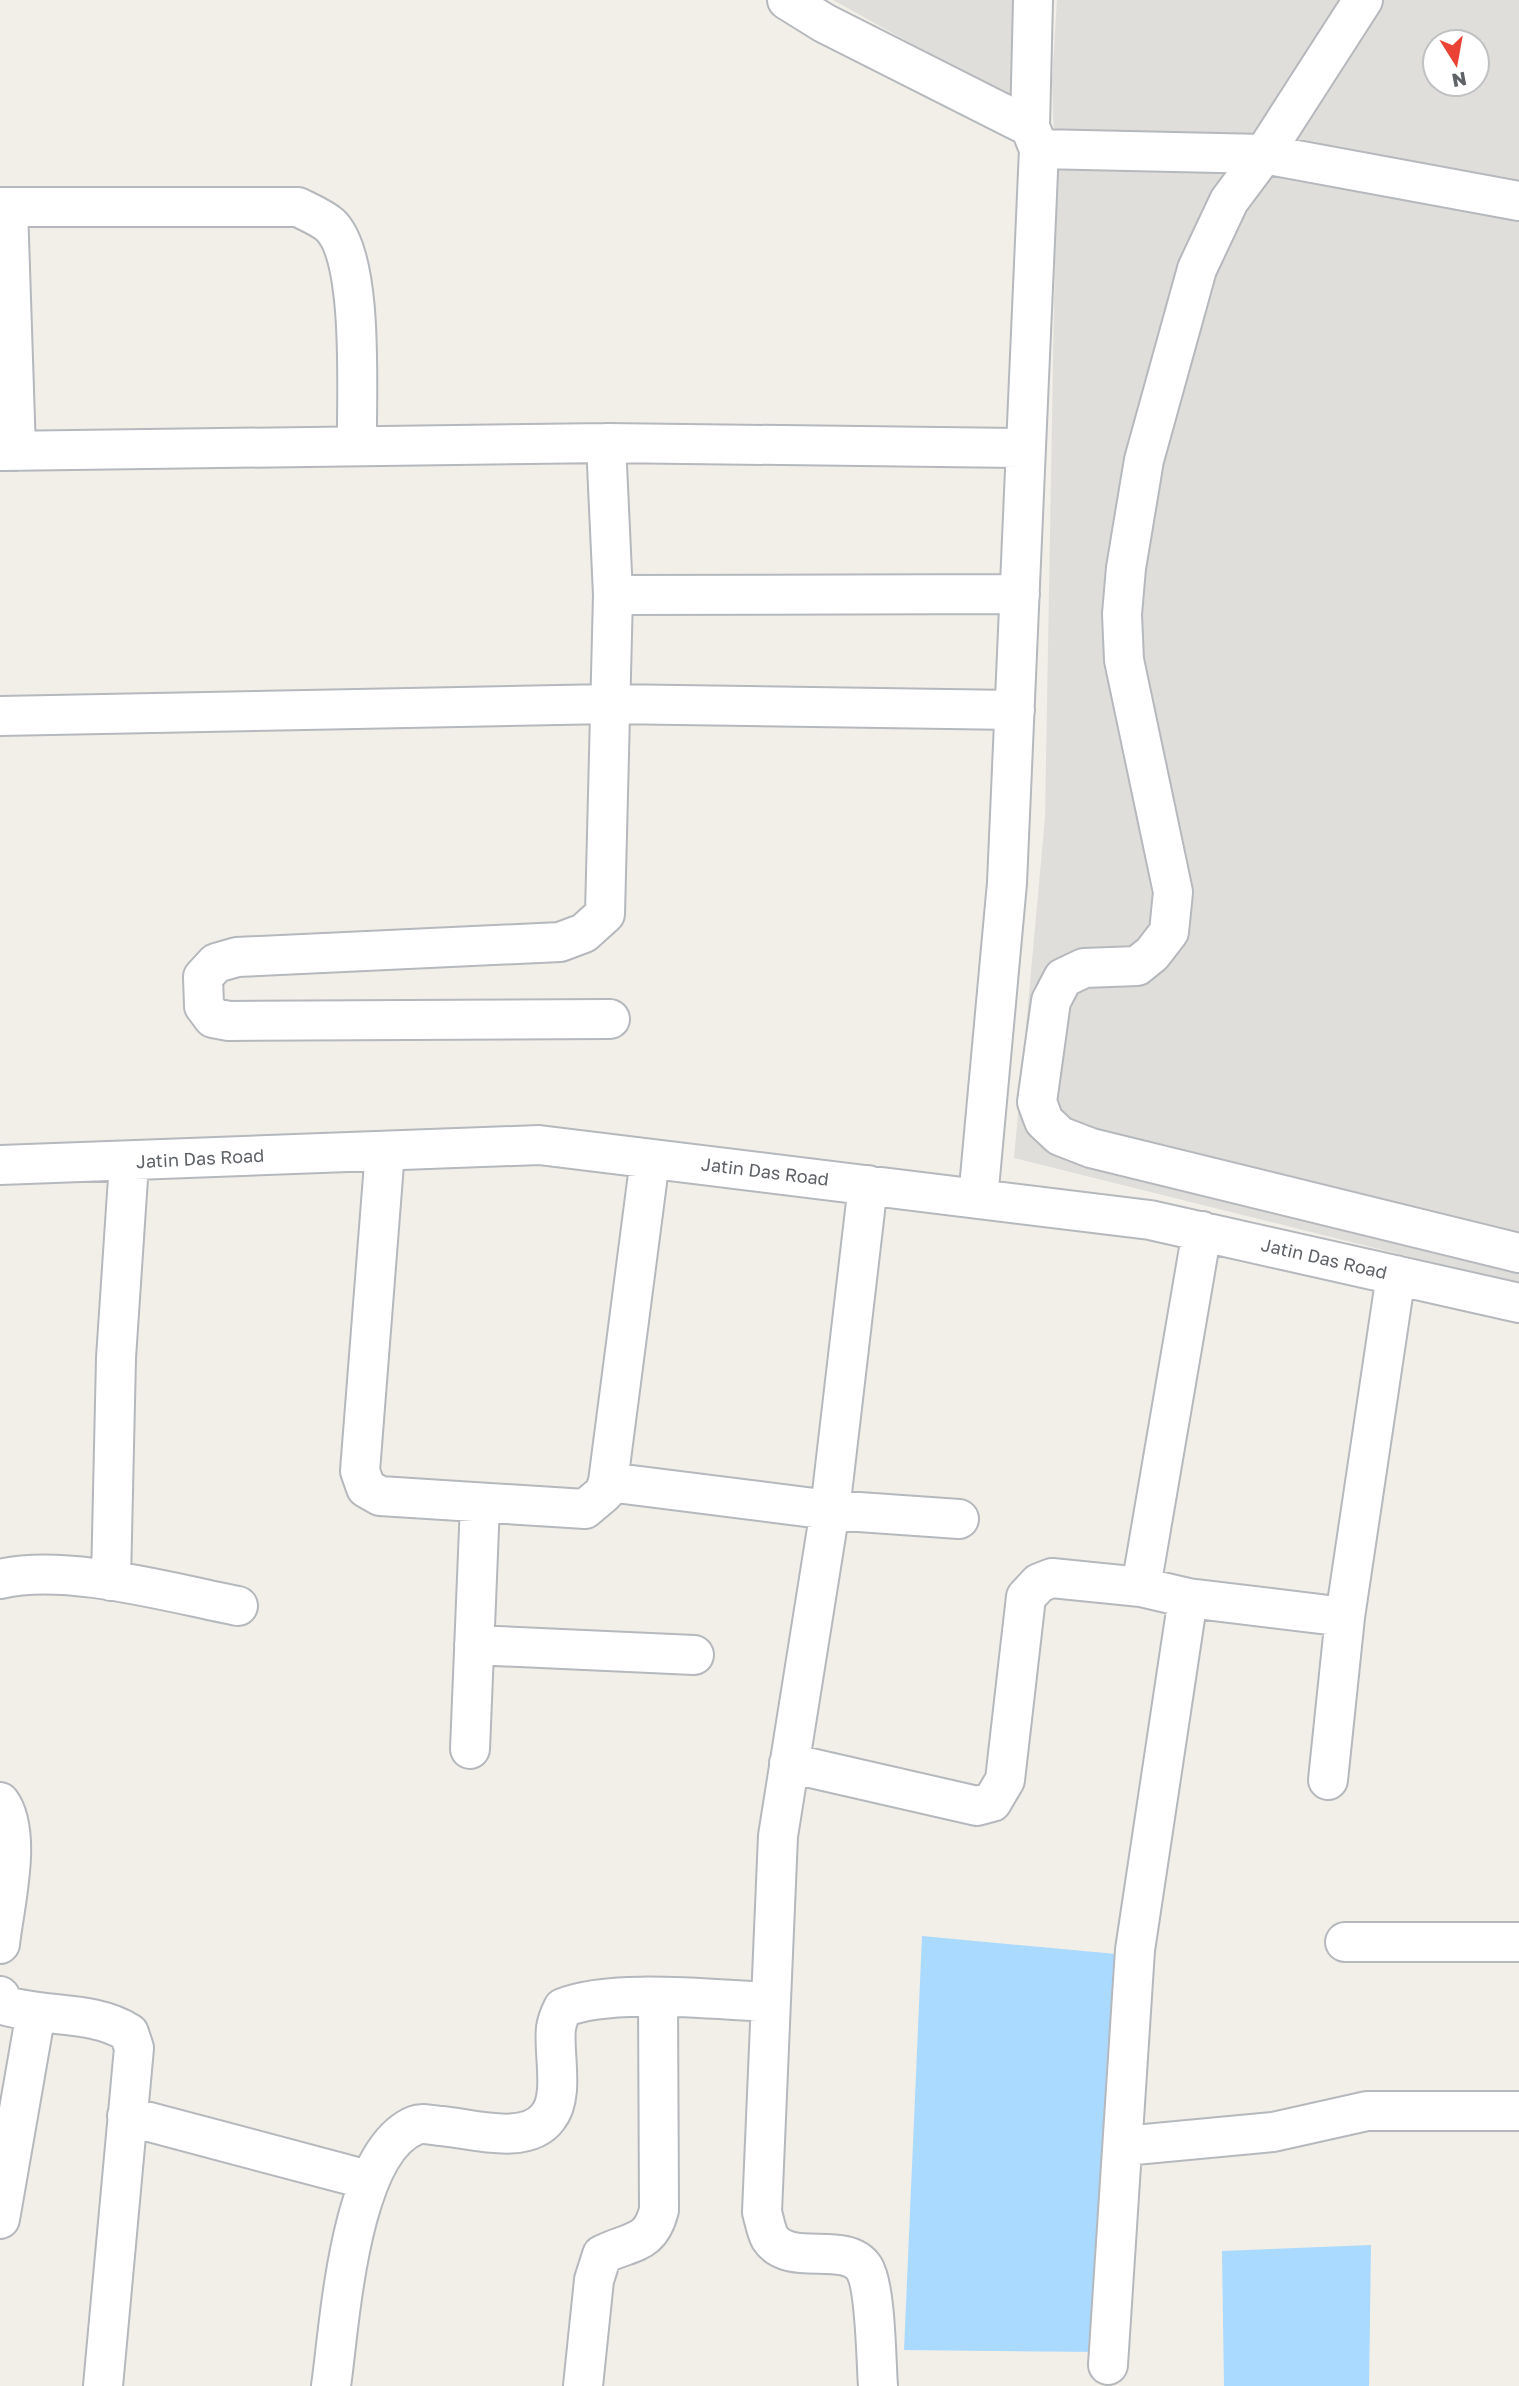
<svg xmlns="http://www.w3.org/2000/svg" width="1519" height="2386" font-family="'Golos Text',sans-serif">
	<rect width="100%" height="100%" fill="#f1efe8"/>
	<path fill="#e0deda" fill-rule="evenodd" d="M833,0h184l8,107z
		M1057,0h462v1284l-505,-126 31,-340 11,-626 -4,-110zM1435,42h42v42h-42z"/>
	<path fill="#aadaff" d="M922,1936l194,18 -17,398 -195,-2z
		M1371,2245l-2,141h-145l-2,-135z"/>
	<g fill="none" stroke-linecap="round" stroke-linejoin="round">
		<g stroke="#b5b8bc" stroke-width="42">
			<path id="minor" d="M787,0l37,23 206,104 9,22 -32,734 -29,316
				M1363,0l-99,154 -35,47 -32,68 -53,191 -18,108 -4,46 2,46 49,232 -4,40 -17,22 -15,12 -53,2 -21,10 -12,23 -14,101 7,19 16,15 31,12 428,105
				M1030,127l3,-127
				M1039,149l225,5 255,47
				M0,207h298c10,5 24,11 32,18 35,33 26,172 27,221
				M8,207l8,244
				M606,443l7,152 -8,319 -21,19 -24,9 -323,15 -21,6 -13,14 1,29 9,12 16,3 381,-2
				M0,451l606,-8 420,5
				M613,595l407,-1
				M0,716l609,-12 406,6
				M385,1151l-25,320 6,17 14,8 205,13 19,-16 4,-11 42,-323
				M0,1165l539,-20 611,75 369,83
				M868,1185l-38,325 -52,326 -16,376c2,7 4,19 8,26 19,30 75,2 94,30 12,19 12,93 14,118
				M608,1482l222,28 129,9
				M0,1579c66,-16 171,14 238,27
				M111,1581l5,-223 13,-195
				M1141,1587l61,-356
				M474,1645l220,10
				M470,1749l10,-245
				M789,1763l188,43 15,-4 13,-22 21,-183 13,-14 13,-5 89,9 47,11 157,19
				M1328,1780l17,-163 51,-342
				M0,1802c23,31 4,105 0,142
				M1345,1942h174
				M0,1996l3,9c41,13 90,5 126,28l5,15 -31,338
				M127,2116l241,64
				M1124,2146l149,-14 94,-21h152
				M0,2219l36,-207
				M1108,2365l27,-415 53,-352
				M331,2386c9,-62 18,-235 85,-261 7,-3 18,1 26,1 31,3 85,20 106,-9 17,-21 5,-64 8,-89 1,-7 4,-14 7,-20 46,-20 153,-8 206,-6
				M583,2386l11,-106 8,-25c29,-15 48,-9 57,-45l-1,-212"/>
		</g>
		<use href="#minor" stroke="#fff" stroke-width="38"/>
	</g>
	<g text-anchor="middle" stroke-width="7" stroke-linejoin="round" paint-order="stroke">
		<g font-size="18" fill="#5f6368" stroke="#fff">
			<text transform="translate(200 1159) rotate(-3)" y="6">Jatin Das Road</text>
			<text transform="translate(765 1172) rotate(7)" y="6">Jatin Das Road</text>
			<text transform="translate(1324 1259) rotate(13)" y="6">Jatin Das Road</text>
		</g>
	</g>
	<g transform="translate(1456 63) rotate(169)"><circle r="33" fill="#ffffff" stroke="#bfc1c3" stroke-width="2"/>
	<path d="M0-5L12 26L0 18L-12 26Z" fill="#ea4335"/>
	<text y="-10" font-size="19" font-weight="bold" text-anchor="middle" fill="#5f6368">N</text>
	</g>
</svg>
